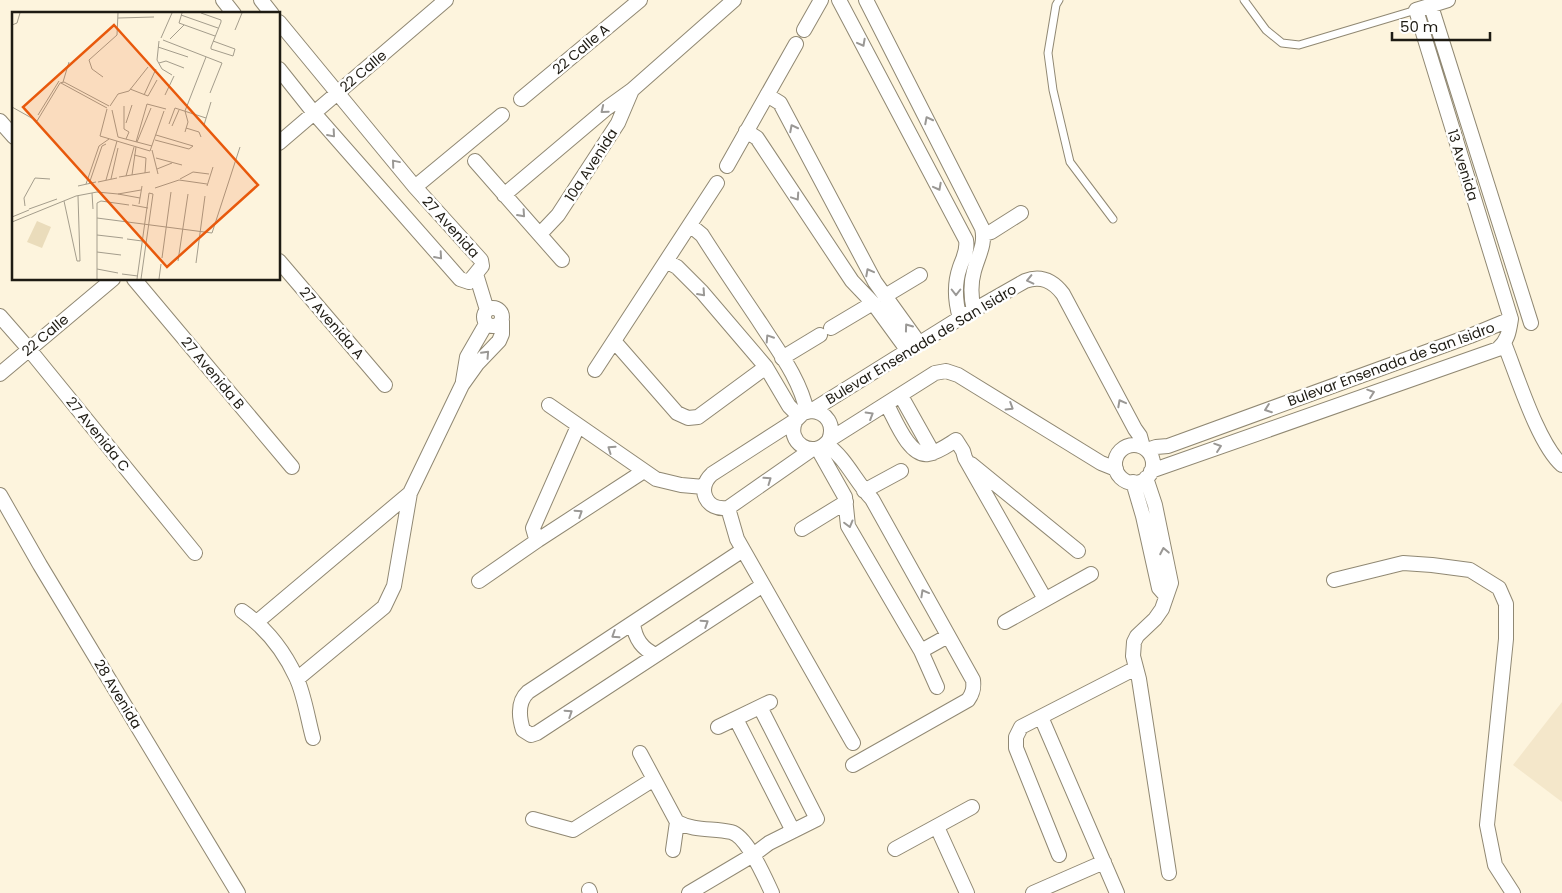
<svg xmlns="http://www.w3.org/2000/svg" width="1562" height="893" font-family="Poppins,sans-serif">
	<rect width="100%" height="100%" fill="#fdf4dd"/>
	<path fill="#f4e7ca" d="M1562,702v100l-49,-37z"/>
	<g fill="none" stroke-linecap="round" stroke-linejoin="round">
		<g stroke="#908873" stroke-width="9">
			<path id="lane" d="M1059,0l-3,5 -8,48 5,37 17,72 43,57
				M1244,0l22,30 16,13 17,2 117,-35"/>
		</g>
		<g stroke="#908873" stroke-width="16">
			<path id="street" d="M223,0l11,14
				M261,0l11,14
				M839,0l127,240c2,11 -3,18 -6,27 -6,17 -5,34 0,51
				M866,0l116,228c4,16 -4,28 -8,43 -4,14 -3,27 0,40
				M1431,6l100,317
				M279,22l136,165 66,73 1,6 -13,16 -9,-3 -146,-166 -35,-44
				M804,30l17,-30
				M632,90l102,-90
				M767,95l13,8 95,179 44,61
				M521,99l119,-99
				M0,121l14,16
				M746,131l11,7 95,143 21,22 35,48
				M279,143l167,-143
				M475,161l87,99
				M727,166l69,-122
				M415,187l87,-72
				M504,195l103,-87 25,-18 -14,33 -60,92 -18,19
				M690,225l12,10c19,30 39,59 59,89 18,28 39,55 46,88
				M984,234l7,-2 30,-19
				M279,261l106,124
				M666,261l11,6 25,25 64,75 23,39 10,10
				M476,274l11,36
				M134,279l158,188
				M885,296l35,-21
				M484 317a9 9 0 1 1 18 0a9 9 0 1 1-18 0Z
				M0,316l28,32 167,205
				M831,328l42,-25
				M614,341l63,72 11,5 10,-1 68,-50
				M1504,343c13,32 34,101 58,122
				M782,358l38,-23
				M595,370l122,-187
				M0,374l113,-95
				M463,381l4,-24 19,-33
				M901,396l32,57
				M549,405l107,74 25,6 23,2
				M887,405c8,14 22,52 41,49 9,-1 20,-9 28,-14l7,11 2,7 80,141
				M811,411c16,1 24,14 18,29
				M796,420c-12,22 18,41 33,20l106,-67 11,-2 12,4 143,88 15,6
				M826,444c20,14 29,37 46,55l101,181c1,8 0,13 -5,20l-115,65
				M1115 464a19 19 0 1 1 38 0a19 19 0 1 1-38 0Z
				M818,449l27,48 3,29 73,125 16,36
				M811,450l-83,58c-22,3 -32,-19 -16,-34l84,-54 7,-7 8,-2 149,-93 65,-37c16,-6 28,0 38,13l72,135 5,7 3,11
				M1147,450l9,-3 12,-1 302,-110 41,-17
				M971,464l107,87
				M1151,471l347,-122c10,-9 11,-17 13,-30l-95,-309 32,-10
				M1146,478l9,27 16,78 -9,26 -7,10 -18,17 -3,6 -1,14 6,23 30,194
				M1133,482l10,34 16,72 7,8
				M864,491l37,-20
				M0,495l40,70 198,328
				M728,508l9,31 116,204
				M802,529l44,-27
				M538,540l-3,-5 -2,-7 45,-102
				M743,550l-215,142c-11,10 -9,25 -5,38l8,5 6,-2 226,-148
				M1334,580l69,-17 29,2 38,5 29,18 7,16v35l-19,186 8,40 18,28
				M479,581l59,-41 106,-69
				M242,611c24,17 42,40 54,66 8,16 12,43 17,61
				M257,622l153,-129 52,-108 15,-21 22,-23 3,-7v-13
				M1005,622l86,-48
				M633,623c2,16 9,26 23,32
				M921,651l27,-15
				M297,679l87,-72 10,-21 16,-93
				M1041,717l76,176
				M736,719l57,112
				M718,727l52,-25
				M640,753l37,69c17,9 36,6 54,10 16,4 34,46 41,61
				M533,819l40,11 81,-51
				M937,827l30,66
				M895,849l77,-42
				M673,850l4,-28
				M1059,855l-43,-107v-11l5,-10 115,-59
				M589,890l1,3
				M689,893l64,-38 16,-12 48,-24 -57,-112
				M1033,893l71,-31"/>
		</g>
		<use href="#lane" stroke="#fff" stroke-width="7"/>
		<use href="#street" stroke="#fff" stroke-width="14"/>
	</g>
	<defs><path id="oneway-chevron" d="M-2-3.5L2.5 0L-2 3.5" fill="none" stroke-width="1.6" stroke-linecap="round" stroke-linejoin="round" transform="scale(1.25)"/></defs>
	<g stroke="#9a9895">
		<use href="#oneway-chevron" transform="translate(862 43) rotate(62)"/>
		<use href="#oneway-chevron" transform="translate(604 110) rotate(141)"/>
		<use href="#oneway-chevron" transform="translate(928 120) rotate(-117)"/>
		<use href="#oneway-chevron" transform="translate(793 128) rotate(-117)"/>
		<use href="#oneway-chevron" transform="translate(332 134) rotate(49)"/>
		<use href="#oneway-chevron" transform="translate(395 163) rotate(-130)"/>
		<use href="#oneway-chevron" transform="translate(938 187) rotate(62)"/>
		<use href="#oneway-chevron" transform="translate(796 197) rotate(56)"/>
		<use href="#oneway-chevron" transform="translate(522 214) rotate(48)"/>
		<use href="#oneway-chevron" transform="translate(439 256) rotate(49)"/>
		<use href="#oneway-chevron" transform="translate(869 272) rotate(-118)"/>
		<use href="#oneway-chevron" transform="translate(1030 280) rotate(167)"/>
		<use href="#oneway-chevron" transform="translate(956 292) rotate(90)"/>
		<use href="#oneway-chevron" transform="translate(702 293) rotate(48)"/>
		<use href="#oneway-chevron" transform="translate(908 327) rotate(-126)"/>
		<use href="#oneway-chevron" transform="translate(769 338) rotate(-123)"/>
		<use href="#oneway-chevron" transform="translate(486 354) rotate(-47)"/>
		<use href="#oneway-chevron" transform="translate(1371 393) rotate(-19)"/>
		<use href="#oneway-chevron" transform="translate(1121 403) rotate(-118)"/>
		<use href="#oneway-chevron" transform="translate(1010 407) rotate(32)"/>
		<use href="#oneway-chevron" transform="translate(1268 409) rotate(160)"/>
		<use href="#oneway-chevron" transform="translate(870 415) rotate(-31)"/>
		<use href="#oneway-chevron" transform="translate(1218 447) rotate(-19)"/>
		<use href="#oneway-chevron" transform="translate(611 449) rotate(-145)"/>
		<use href="#oneway-chevron" transform="translate(768 480) rotate(-35)"/>
		<use href="#oneway-chevron" transform="translate(579 513) rotate(-33)"/>
		<use href="#oneway-chevron" transform="translate(849 524) rotate(75)"/>
		<use href="#oneway-chevron" transform="translate(1164 551) rotate(-101)"/>
		<use href="#oneway-chevron" transform="translate(924 593) rotate(-119)"/>
		<use href="#oneway-chevron" transform="translate(705 623) rotate(-33)"/>
		<use href="#oneway-chevron" transform="translate(615 635) rotate(147)"/>
		<use href="#oneway-chevron" transform="translate(569 713) rotate(-33)"/>
	</g>
	<g text-anchor="middle" stroke-width="5" stroke-linejoin="round" paint-order="stroke">
		<g font-size="14" fill="#1e1b13" stroke="#fff">
			<text transform="translate(581 49) rotate(-40)" y="5">22 Calle A</text>
			<text transform="translate(363 71) rotate(-40)" y="5">22 Calle</text>
			<text transform="translate(591 165) rotate(-57)" y="5">10a Avenida</text>
			<text transform="translate(1463 165) rotate(73)" y="5">13 Avenida</text>
			<text transform="translate(451 227) rotate(48)" y="5">27 Avenida</text>
			<text transform="translate(332 323) rotate(49)" y="5">27 Avenida A</text>
			<text transform="translate(45 335) rotate(-40)" y="5">22 Calle</text>
			<text transform="translate(921 344) rotate(-31)" y="5">Bulevar Ensenada de San Isidro</text>
			<text transform="translate(1391 364) rotate(-20)" y="5">Bulevar Ensenada de San Isidro</text>
			<text transform="translate(213 373) rotate(50)" y="5">27 Avenida B</text>
			<text transform="translate(98 434) rotate(51)" y="5">27 Avenida C</text>
			<text transform="translate(118 694) rotate(59)" y="5">28 Avenida</text>
		</g>
	</g>
	<g transform="translate(12 12)">
		<rect width="268" height="268" fill="#fdf4dd"/>
		<path d="M25,209l14,6 -9,21 -15,-6z" fill="#eadcbb"/>
		<path fill="none" stroke="#a49d8c" stroke-width="1" d="M170,1l-3,10 36,13M189,1l20,7v2l-10,25v2l22,7 2,-7 -22,-8M169,3l37,13M106,6l36,-1M0,13l5,-2 3,-10M223,18l7,-17M149,26l11,-25M158,27l14,-14M151,28l59,23 -12,30M147,29l-2,19 5,9 10,6M146,35l30,10M147,51l7,-2 18,7M91,65l-11,-8 -3,-9 28,-25 1,-22M51,70l6,-20M48,71l4,-1 45,24M49,71l46,25M118,77l18,7 9,-16M132,83l12,-26M153,83l9,-19M98,94l8,-12 11,-3 19,-24M112,94v23l5,3 -3,7M0,95l25,14 23,-38M95,97l-7,27 50,15 14,-40M100,98l6,27 34,9M26,103l21,-34M114,111l6,-18M157,112l6,-16 31,10M192,113l7,-23M160,114l7,-16M174,116l13,4 2,5M173,120l3,-10 -3,-11 21,-54M143,128l34,9 4,-3 -37,-11M124,130l11,-38 19,5M125,130l14,-34M140,138l6,24M122,143l12,3 -1,15M144,146l26,7M145,157l15,-6M120,163l4,-28M114,164l8,-29M107,165l31,-5M99,167l7,-31M168,167l13,-7 16,2M94,168l11,-39M86,170l19,-4M74,172l13,-38 10,-7M77,172l13,-38 4,-2M66,174l18,-4M195,174l6,-19M143,176l24,-8 28,4M80,181l1,16M128,186l-22,-4 23,-4M52,189l13,60h3l-2,-65M127,192l3,-18M120,193l16,3M13,194l-1,-8 11,-20 15,1M17,197l28,-10M0,205l17,-7M85,206l115,15 28,-86M0,210l64,-26 21,-4 21,2M85,223l26,3M115,227l15,2M85,240l24,3M150,246l9,-66M166,249l10,-67M184,251l9,-67M85,257l21,4M110,262l16,2M85,267v-76l4,-2 28,4M125,267l12,-86M129,267l12,-85 -4,-1M147,267l2,-15"/>
		<path fill="#e8590c" fill-opacity="0.15" stroke="#e8590c" stroke-width="2.5" d="M102,13l144,160 -91,82 -144,-160z"/>
		<rect width="268" height="268" fill="none" stroke="#1e1b13" stroke-width="2.5"/>
	</g>
	<path d="M1392 32v8h98v-8" fill="none" stroke="#1e1b13" stroke-width="2.5"/>
	<text x="1400" y="32" font-size="15" fill="#1e1b13" stroke="#ffffff" stroke-width="4" paint-order="stroke">50 m</text>
</svg>
